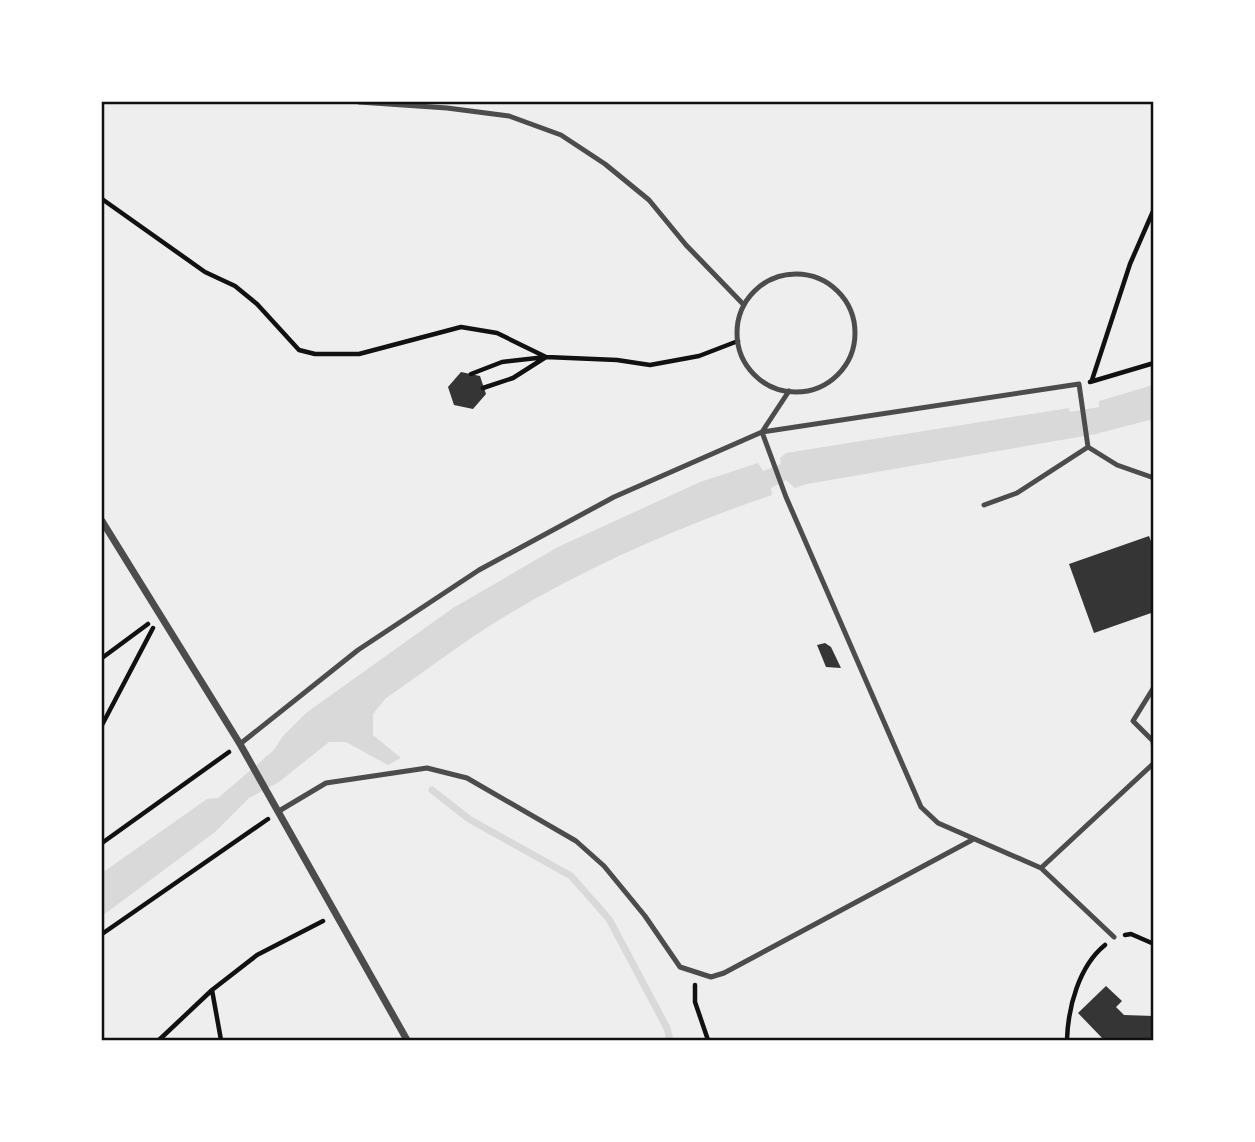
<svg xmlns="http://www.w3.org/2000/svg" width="1255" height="1142" font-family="'Titillium Web',sans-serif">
	<rect width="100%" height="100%" fill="#fff"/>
	<path fill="#eee" d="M102,102h1051v938h-1051z"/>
	<path fill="#d9d9d9" d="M1153,385v34l-57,15 -289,50 -12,4 -9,-8 -15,8 1,7c-97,33 -193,75 -281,130 -36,23 -70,49 -105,73l-13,16v21l28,23 -13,7 -42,-23h-17l-50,40 -30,16 -34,34 -113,84v-43l105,-74 11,-1 56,-48 9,-14 23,-23 147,-105 105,-61 142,-65 58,-19 5,8 18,-7 -1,-6 6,-5 283,-45 1,4 29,-5v-6z"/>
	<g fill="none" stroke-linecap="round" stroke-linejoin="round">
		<path stroke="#d9d9d9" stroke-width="7" d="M432,790l37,29 102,57 38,43 58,109 3,12"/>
	</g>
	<path fill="#353535" d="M461,372l19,4 6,18 -13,15 -19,-4 -6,-18z
		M1149,536l5,13v63l-60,21 -25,-69z
		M825,643l6,4 10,21 -15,-1 -9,-22z
		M1106,986l16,15 -6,6 8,8 30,1v24h-50l-26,-27z"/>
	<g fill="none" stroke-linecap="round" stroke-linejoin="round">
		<path stroke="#111" stroke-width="4.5" d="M102,199l103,73 30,14 22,18 42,46 16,4h44l102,-27 36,6 49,24 71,3 33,5 49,-9 39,-15
			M471,374l31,-12 44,-5 -33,21 -30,10
			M1092,380l38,-116 24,-55
			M1090,382l64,-19
			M102,658l46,-34
			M102,725l51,-97
			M102,843l127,-91
			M102,934l166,-115
			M1125,935l6,-1 23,10
			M695,985v17l13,38
			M212,990l9,50
			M159,1040l53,-50 45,-35 66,-34
			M1067,1040c1,-33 12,-74 38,-95"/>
		<path stroke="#4c4c4c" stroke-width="5" d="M359,102l88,6 62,8 52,19 44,29 44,36 37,45 58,60
			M737 333a59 59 0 1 1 118 0a59 59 0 1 1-118 0Z
			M762,432l24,65 135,310 17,16 103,45 73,69
			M762,432l27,-41
			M984,505l33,-12 71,-46
			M1154,687l-21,34 20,20 1,11
			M240,744l118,-94 121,-80 135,-73 148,-65 317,-48 9,63 29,18 37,13
			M279,811l47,-28 101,-15 40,10 109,63 28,25 41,50 35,51 31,10 13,-4 248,-133
			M1041,868l113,-105"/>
		<path stroke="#4c4c4c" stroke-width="7" d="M102,521l138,223 167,296"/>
	</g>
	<rect width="1255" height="1142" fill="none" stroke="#ffffff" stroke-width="206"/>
	<rect x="103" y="103" width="1049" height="936" fill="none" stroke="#111" stroke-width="2.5"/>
</svg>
